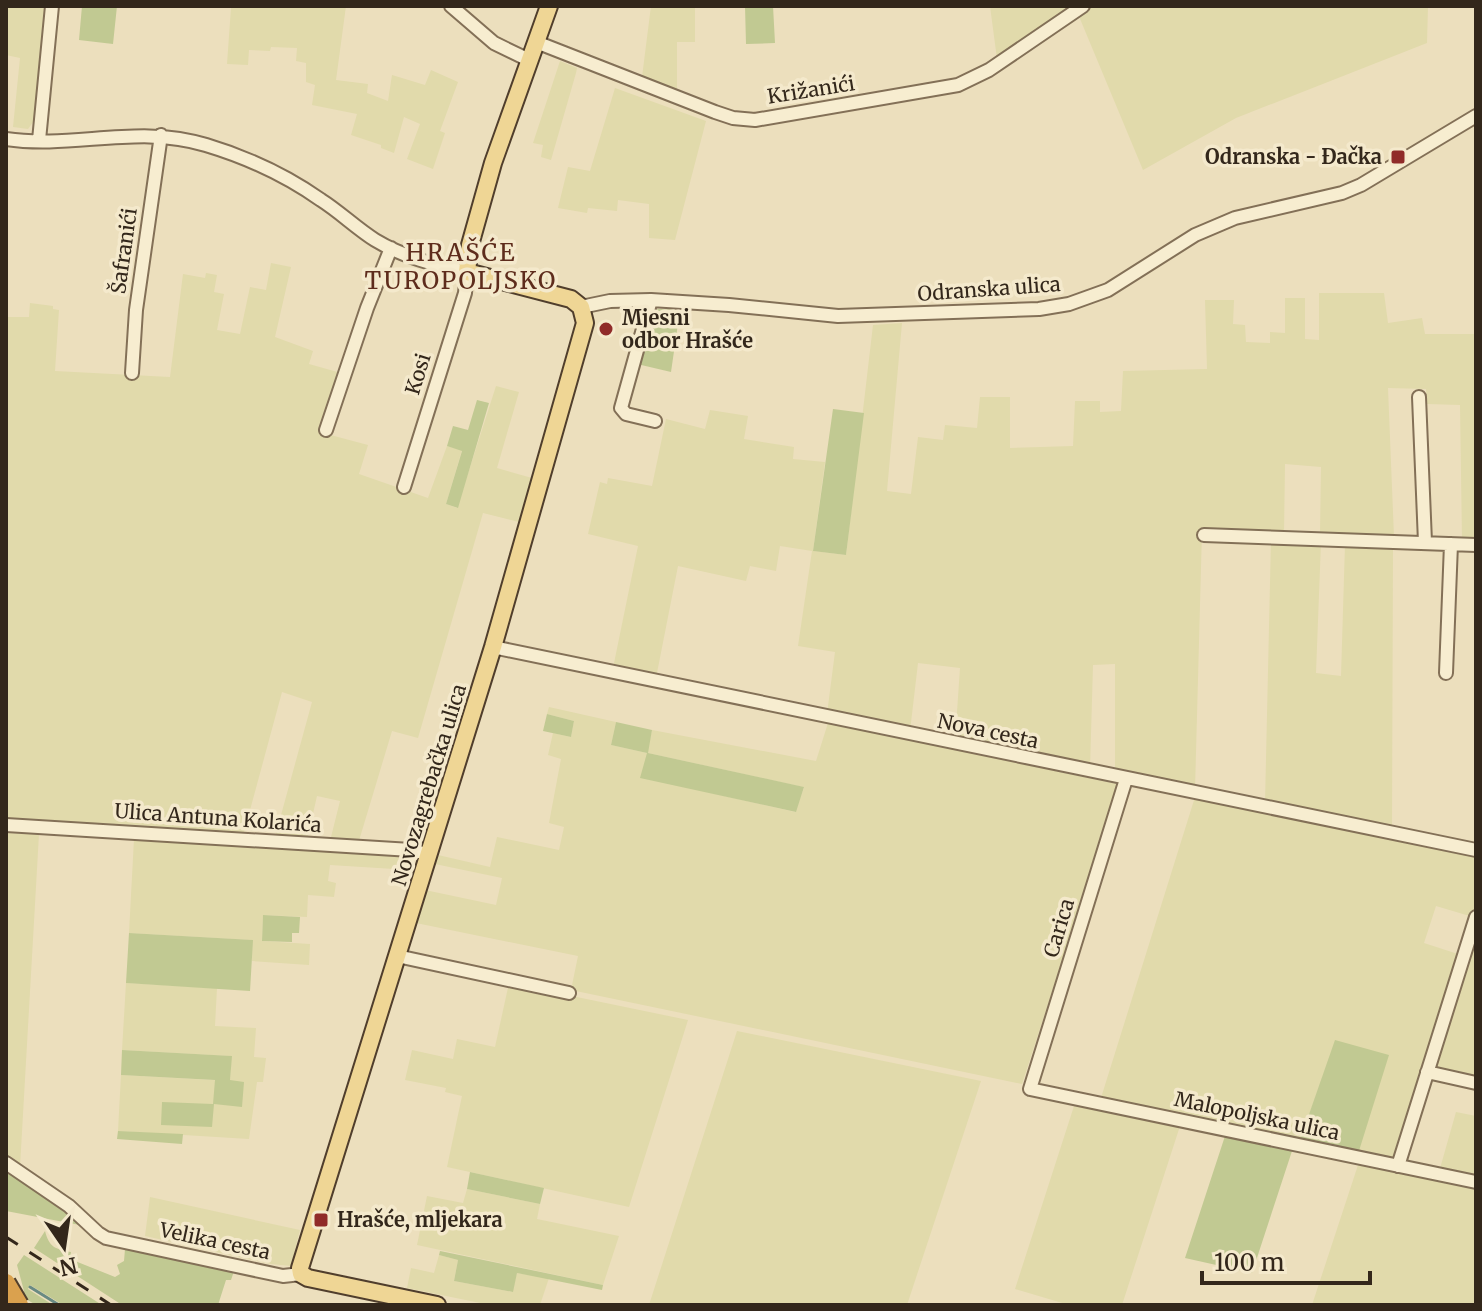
<svg xmlns="http://www.w3.org/2000/svg" width="1482" height="1311" font-family="Merriweather,serif">
	<rect width="100%" height="100%" fill="#ecdfbd"/>
	<path fill="#e1daab" fill-rule="evenodd" d="M6,6h42l-12,112 -8,11 -15,-2 7,-69 -14,-3z
		M203,6h143l-10,74 32,4 -1,9 21,8 4,-26 33,10 6,-15 27,12 -18,49 5,2 -12,36 -26,-10 13,-35 -16,-7 -10,36 -13,-5v-3l-30,-10 6,-21 -45,-9 3,-20 -9,-3v-19l-10,-2 1,-13 -26,-1 -1,4 -21,-1 -1,15 -21,-1 4,-56z
		M651,6l44,2v34h-18v48l-35,-13z
		M990,6h84l-77,53z
		M1093,6h335l-1,37 -191,75 -93,52 -65,-156z
		M560,61l17,7 -1,5 -25,87 -10,-3 2,-12 -10,-2z
		M615,88l91,33 -31,119 -26,-2v-34l-31,-4 -1,11 -29,-3 -1,5 -29,-5 10,-41 22,4z
		M271,263l20,4 -16,70 38,14 -4,13 32,9 -18,60 45,12 -9,29 69,24 19,-52 15,4 -16,54 11,4 39,-122 23,6 -22,76 35,10 -13,44 -36,-9 -65,225 -26,-7 -34,113 -28,-3 10,-40 -23,-5 -10,44 -32,-3 37,-135 -30,-10 -39,144 -237,-15v-504h23l1,-14 23,3v3l6,1 -4,61 115,6 13,-103 22,4 1,-5 11,2 -3,17 10,2 -7,36 23,4 10,-47 16,3z
		M1319,293h65l4,30 34,-5 3,16h51v206h-14l-2,-135 -33,-1 -1,-15 -38,-1 6,149 -74,-3 1,-67 -36,-3 -1,69 -82,-2 -7,259 -80,-16v-110l-22,1 -3,104 -135,-28 5,-73 -42,-5 -8,68 -83,-17 8,-62 -37,-6 14,-95 -32,-5 -4,25 -26,-5 -4,15 -68,-15 -22,112 -43,-10 25,-122 -50,-12 12,-52 7,2 1,-6 44,8 14,-67 39,10 5,-19 38,6 -4,23 50,8 -1,12 32,3 -12,89 33,4 27,-230 29,-2 -15,168 24,3 7,-57 25,3 2,-15 32,3 3,-31h30v51l63,-2 2,-45h25v11l21,-1 2,-40 84,-2 -2,-69h29l-1,24 12,1 1,17 24,1v-11l15,1v-35h20v41l14,1z
		M1271,539l50,3 -5,131 25,3 4,-132 48,2 -1,283 -127,-26z
		M549,707l67,15 -5,23 36,8 5,-23 164,31 12,-38 289,61 1,5 -96,295 -451,-94 7,-34 -162,-33 9,-33 71,15 6,-27 -67,-14 3,-9 52,12 7,-30 62,13 5,-23 -15,-4 12,-64 -13,-4 5,-22 18,4 3,-16 -27,-7zM648,753l155,34 1,1 -9,24 -154,-35z
		M1195,797l281,57v54l-3,9 -37,-11 -12,37 37,12 -66,207 -37,-8 -22,-114 -36,100 -200,-39z
		M6,833l33,1 -19,333 -14,-9z
		M134,839l281,15 -5,16 -80,-5 -2,16 8,2 -2,14 -26,-2 -1,22 -44,-2 -1,26 48,3 -1,21 -57,-4v-21l-123,-7z
		M1476,927v152l-44,-9z
		M126,983l91,5 -2,38 41,2 -2,29 12,1 -3,24h-6l-8,57 -131,-8 3,-56 109,6 1,-25 -109,-6z
		M509,983l179,37 -59,187 -182,-40 15,-71 -17,-4 1,-4 -41,-8 7,-30 41,9 4,-20 38,8z
		M737,1031l244,50 -74,224h-258z
		M1075,1103l105,23 -58,179h-53l-54,-16z
		M1456,1112l20,4v63l-37,-7z
		M1359,1162l117,24v119h-164z
		M467,1189l73,15 -3,15 82,17 -16,49 -186,-40 10,-49 36,7z
		M150,1197l150,33 -9,36 -20,-2 -126,-28z
		M439,1255l19,5 -4,21 58,11 5,-19 32,5 -9,27h-50l-83,-17 4,-20 23,5z"/>
	<path fill="#c1c992" d="M82,6h35l-4,38 -34,-4z
		M745,6h28l2,37 -29,1z
		M659,309l21,1 -9,62 -34,-8 17,-54z
		M477,400l12,3 -31,105 -12,-4 16,-53 -15,-5 6,-20 15,4z
		M833,409l31,4 -18,142 -33,-4z
		M547,714l27,7 -3,16 -28,-6z
		M616,722l36,8 -4,23 156,34 -8,25 -156,-34 7,-25 -36,-8z
		M263,915l37,2 -1,16h-7v9l-30,-1z
		M129,933l124,7 -3,51 -124,-8z
		M1335,1040l54,15 -31,99 -58,-14z
		M122,1050l110,6 -2,24 14,2 -2,25 -28,-3 -2,23 -51,-2 1,-23 51,2 2,-24 -94,-5z
		M118,1131l65,3 -1,10 -65,-5z
		M1225,1136l67,15 -40,122 -67,-15z
		M6,1168l79,58 -79,-15z
		M470,1172l74,16 -4,16 -73,-15z
		M45,1231c4,16 10,18 26,21l-1,7 45,18 5,-3 -3,-9 7,-4 1,-12 109,22 -3,9h-5l-8,25h-96l-57,-37 2,-3 -7,-4 -3,2 -23,-15z
		M440,1251l5,1 158,33 -1,5 -85,-17 -4,19 -59,-11 4,-21 -19,-5z
		M24,1255l78,50h-39l-33,-20 -2,4 25,16h-17l-15,-9 3,-5 -7,-26z"/>
	<g fill="none" stroke-linecap="round" stroke-linejoin="round">
		<path stroke="#698a83" stroke-width="3" d="M30,1287l29,18"/>
		<g stroke="#837057" stroke-width="16">
			<path id="minor" d="M451,6l43,37 35,17
				M536,42l179,70 18,6 22,2 203,-35 31,-15 94,-64
				M6,139c67,10 133,-15 200,6 40,12 81,31 115,55 19,12 35,28 54,40 28,17 60,25 92,32l-2,21 -61,194
				M39,140l13,-134
				M651,300l-30,108 5,6 29,7
				M581,307l29,-6 41,-1 78,5 109,11 201,-7 30,-5 39,-14 87,-55 40,-17 107,-25 19,-8 115,-69
				M132,373l4,-63 25,-175
				M1419,397l6,145
				M326,430l41,-122 24,-60
				M1204,535l272,10
				M493,647l983,203
				M1446,673l5,-129
				M1126,779l-96,310 446,93
				M6,825l405,25 16,4
				M397,956l172,37
				M1427,1072l49,11
				M6,1163l63,43 29,27 8,5 177,38 18,-2
				M1398,1166l78,-249"/>
		</g>
		<g stroke="#503e2c" stroke-width="20">
			<path id="major" d="M437,1305l-129,-27 -7,-4 -1,-6 193,-621 92,-324 -4,-16 -10,-8 -104,-27 3,-27 23,-82 56,-157"/>
		</g>
		<use href="#minor" stroke="#f7edd0" stroke-width="12"/>
		<use href="#major" stroke="#efd695" stroke-width="16"/>
		<path stroke="#33271b" stroke-width="3" stroke-dasharray="14 14" stroke-linecap="butt" d="M6,1237l105,68"/>
		<g stroke="#503e2c" stroke-width="22" stroke-linecap="butt">
			<path id="highway-bridge" d="M6,1283l13,22"/>
		</g>
		<use href="#highway-bridge" stroke="#daa14e" stroke-width="18"/>
	</g>
	<g fill="#902b29" stroke="#f4e9cc" stroke-width="3">
		<rect x="1390" y="149" width="16" height="16" rx="4"/>
		<circle cx="606" cy="329" r="8"/>
		<rect x="313" y="1212" width="16" height="16" rx="4"/>
	</g>
	<g text-anchor="middle" stroke-width="7" stroke-linejoin="round" paint-order="stroke">
		<g font-size="20" fill="#33271b" stroke="#f4e9cc">
			<text transform="translate(811 90) rotate(-9)" y="7">Križanići</text>
			<text transform="translate(124 251) rotate(-82)" y="7">Šafranići</text>
			<text transform="translate(989 289) rotate(-4)" y="7">Odranska ulica</text>
			<text transform="translate(418 374) rotate(-73)" y="7">Kosi</text>
			<text transform="translate(988 731) rotate(12)" y="7">Nova cesta</text>
			<text transform="translate(429 785) rotate(-73)" y="7">Novozagrebačka ulica</text>
			<text transform="translate(218 818) rotate(4)" y="7">Ulica Antuna Kolarića</text>
			<text transform="translate(1059 928) rotate(-73)" y="7">Carica</text>
			<text transform="translate(1257 1116) rotate(12)" y="7">Malopoljska ulica</text>
			<text transform="translate(215 1241) rotate(12)" y="7">Velika cesta</text>
		</g>
		<g font-size="20" font-weight="bold" fill="#33271b" stroke="#f4e9cc" text-anchor="start">
			<text x="1382" y="164" text-anchor="end">Odranska - Đačka</text>
			<text x="622" y="325">Mjesni<tspan x="622" dy="23">odbor Hrašće</tspan></text>
			<text x="337" y="1227">Hrašće, mljekara</text>
		</g>
		<g font-size="24" letter-spacing="2" fill="#5e2c1c" stroke="#f4e9cc">
			<text x="461" y="261">HRAŠĆE<tspan x="461" dy="28">TUROPOLJSKO</tspan></text>
		</g>
	</g>
	<rect width="1482" height="1311" fill="none" stroke="#33271b" stroke-width="16"/>
	<g transform="translate(64 1247) rotate(167)" stroke="#f4e9cc" stroke-width="6" paint-order="stroke">
	<path d="M0-6L14 30L0 20L-14 30Z" fill="#33271b"/>
	<text y="-12" font-size="22" font-weight="bold" text-anchor="middle" fill="#33271b">N</text>
	</g>
	<path d="M1202 1271v12h168v-12" fill="none" stroke="#33271b" stroke-width="4"/>
	<text x="1214" y="1271" font-size="24" fill="#33271b" stroke="#f4e9cc" stroke-width="6" paint-order="stroke">100 m</text>
</svg>
